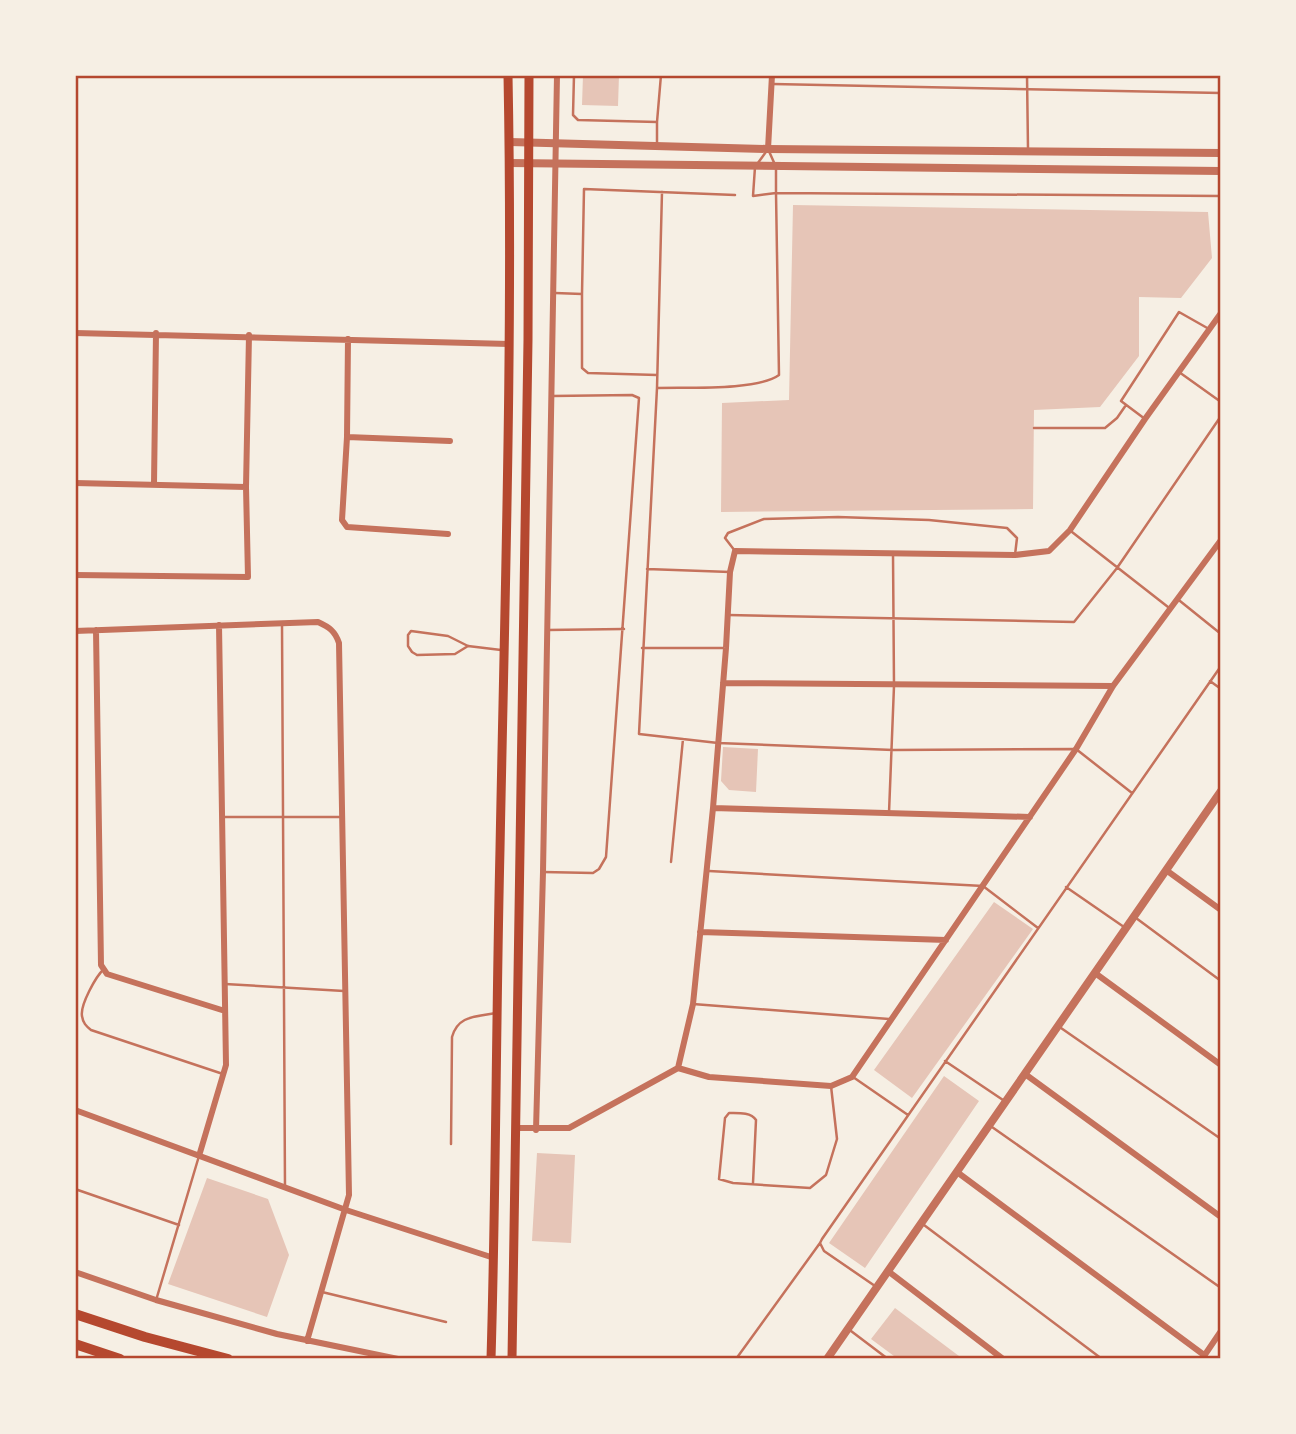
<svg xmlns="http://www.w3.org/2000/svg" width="1296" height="1434" font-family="'Fira Sans Condensed',sans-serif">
	<rect width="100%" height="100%" fill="#f6efe4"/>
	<path fill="#e6c5b7" d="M583,75h36l-1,31 -36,-1z
		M793,205l415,7 4,46 -31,40 -42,-1v59l-39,51 -66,3 -1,99 -312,3 1,-109 67,-3z
		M723,747l35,2 -2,43 -27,-2 -8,-9z
		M994,902l39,27 -121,169 -38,-28z
		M944,1076l35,25 -114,167 -36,-25z
		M537,1153l38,2 -4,88 -39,-2z
		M207,1178l61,21 21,56 -22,62 -99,-33z
		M895,1308l68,51h-65l-27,-20z"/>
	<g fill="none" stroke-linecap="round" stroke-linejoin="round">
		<path stroke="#c5725c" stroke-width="2.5" d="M574,75l-1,40 5,5 79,2
			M1027,75l1,74
			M773,84l448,9
			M657,145v-23l4,-47
			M662,192l-5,196 -18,346 79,9 175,7 183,-1 56,44
			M555,293l27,1 2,-105 151,6
			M582,294v74l6,5 69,2
			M1179,372l42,30
			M657,388c29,-1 100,3 122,-13l-3,-182v-26l-8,-18 -13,18 -2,29 23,-3 445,3
			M1145,419l-24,-18 58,-89 30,17
			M1034,428h71l12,-10 9,-13
			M1072,532l96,75
			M735,551l-10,-13 3,-5 36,-14 74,-2 91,3 78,8 10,10 -2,17
			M647,569l83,3
			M1180,601l41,33
			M728,615l346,7 43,-54 104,-152
			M282,624l3,564
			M547,630l77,-1
			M468,646l-13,8 -38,1 -5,-3 -4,-6v-11l3,-4 37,5 20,10 33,4
			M642,648h81
			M1210,681l11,8
			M889,813l5,-127 -1,-132
			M223,817h119
			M671,862l12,-123
			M709,871l274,15 55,42
			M543,872l50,1 6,-4 7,-12 33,-459 -7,-3 -80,1
			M1066,887l58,40
			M1136,918l85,63
			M104,969c-8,7 -24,36 -22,47 1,7 4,10 9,14l132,44
			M225,984l119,7
			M693,1004l196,15
			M1061,1028l160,111
			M945,1061l58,39
			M853,1077l55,38
			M992,1127l229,161
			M451,1144l1,-107c6,-22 24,-20 44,-24
			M753,1183l3,-63c-5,-8 -18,-7 -27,-7l-4,5 -6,61 14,4 77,5 16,-13 11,-36 -6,-53
			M75,1189l104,36
			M924,1225l178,134
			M875,1286l-51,-35 -4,-8 2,-4 399,-573
			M322,1292l124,30
			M157,1297l42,-141
			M851,1331l37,28
			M736,1359l84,-116"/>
		<path stroke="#c5725c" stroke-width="6" d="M768,149l4,-74
			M1221,313l-76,106 -75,111 -21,21 -34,4 -280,-4 -5,21 -4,76 -13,160 -20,196 -15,64 31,9 122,9 21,-9 224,-328 37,-63 108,-146
			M75,333l434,11
			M348,339l-1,98 -5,83 5,7 101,7
			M347,437l103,4
			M75,483l171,4
			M154,484l2,-151
			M75,575l173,2 -2,-90 3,-152
			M96,630l5,335 6,9 118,37
			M75,631l243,-9c11,5 17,9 21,21l10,552 -42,146
			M723,683l390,3
			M713,808l317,9
			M1166,870l55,40
			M700,932l246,8
			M1095,973l126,92
			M1025,1074l196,143
			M75,1110l271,100 148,48
			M515,1128h54l109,-60
			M536,1130l7,-258 14,-797
			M199,1156l27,-91 -7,-440
			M957,1172l247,183
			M888,1271l115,88
			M75,1272l81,28 121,34 121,25
			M1202,1359l19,-28"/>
		<path stroke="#c5725c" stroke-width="8" d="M510,142l258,7 453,4
			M509,163l712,8
			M827,1359l394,-568"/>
		<path stroke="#b5482f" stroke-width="9" d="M491,1359c5,-170 5,-340 9,-510 5,-258 13,-516 8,-774
			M512,1359l16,-1019 1,-265"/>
		<path stroke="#b5482f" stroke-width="10" d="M75,1314l70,23 83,22
			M75,1344l45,15"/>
	</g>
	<rect width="1296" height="1434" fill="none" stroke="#f6efe4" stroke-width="154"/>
	<rect x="77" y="77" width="1142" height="1280" fill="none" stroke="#b5482f" stroke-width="2.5"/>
</svg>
